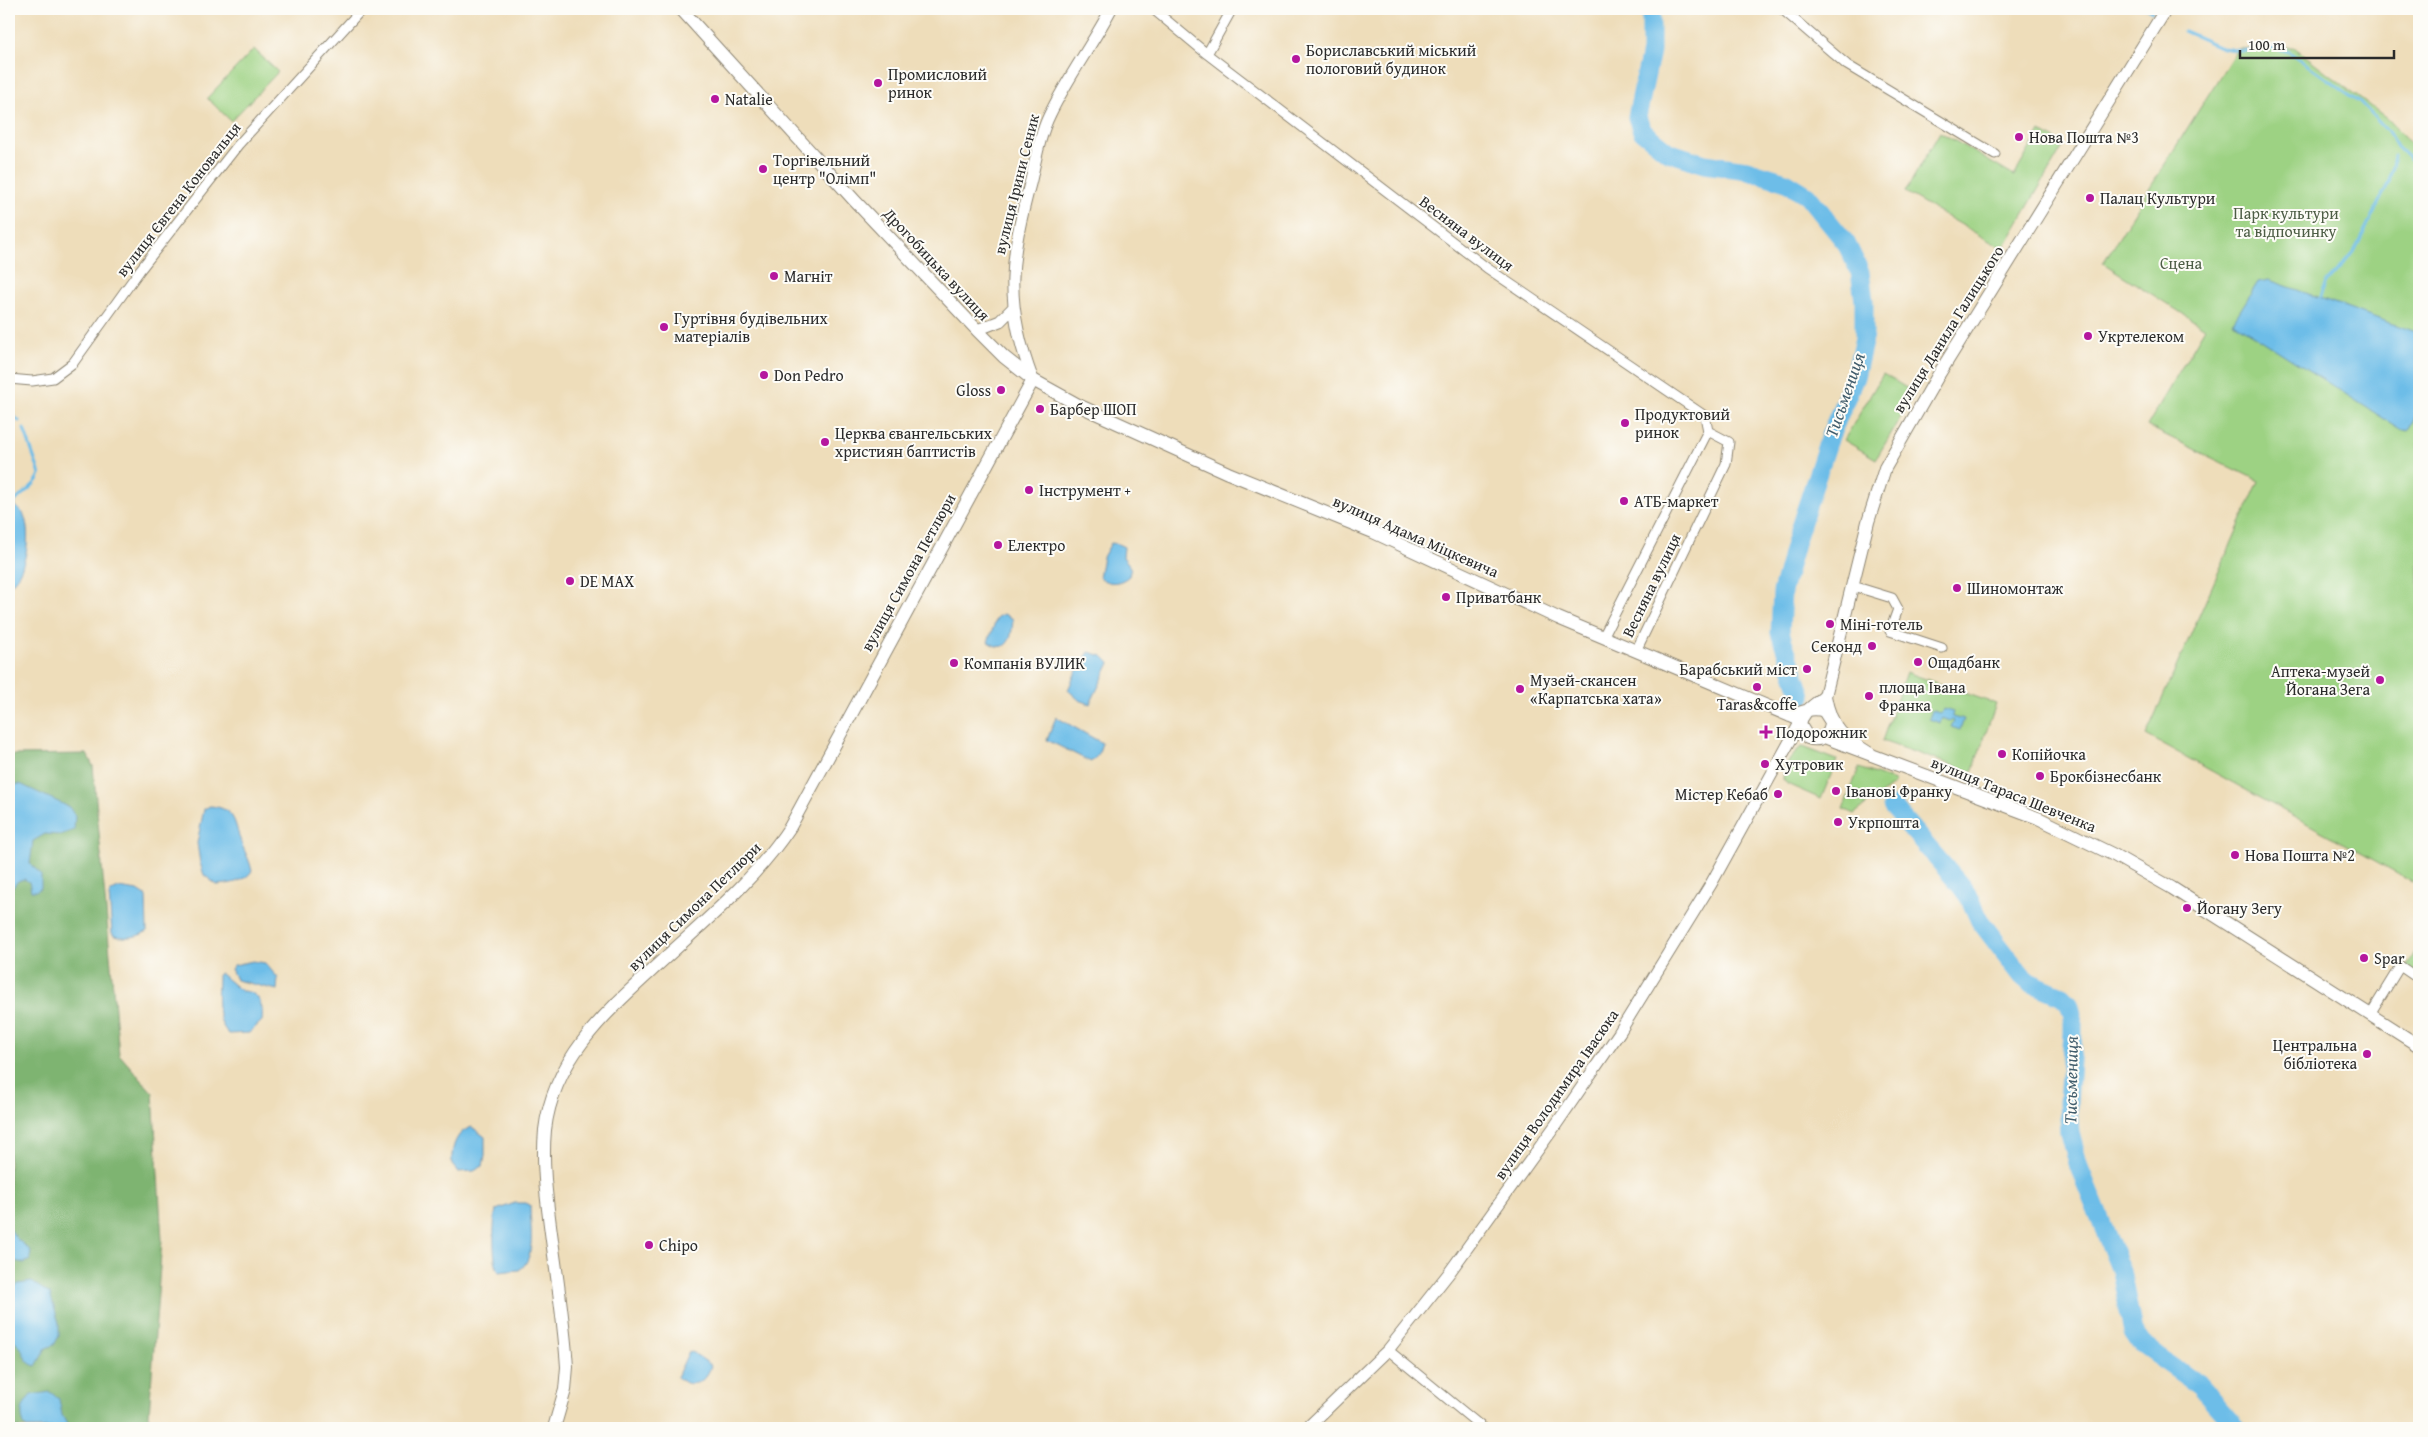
<svg xmlns="http://www.w3.org/2000/svg" width="2428" height="1437" font-family="'Gentium Book Plus',serif">
	<rect width="100%" height="100%" fill="#fdfcf7"/>
	<filter id="ink" filterUnits="userSpaceOnUse"><feTurbulence type="fractalNoise" baseFrequency=".02" numOctaves="2"/><feDisplacementMap in="SourceGraphic" scale="10" xChannelSelector="R" yChannelSelector="G"/><feConvolveMatrix kernelMatrix="1 2 1 2 8 2 1 2 1" color-interpolation-filters="sRGB"/></filter>
	<filter id="wash" filterUnits="userSpaceOnUse"><feTurbulence type="fractalNoise" baseFrequency=".0096" numOctaves="4" result="noise"/><feDisplacementMap in="SourceGraphic" scale="20" xChannelSelector="R" yChannelSelector="G"/><feGaussianBlur stdDeviation="1.12" result="paint"/><feColorMatrix in="noise" values="0 0 0 0 0 0 0 0 0 0 0 0 0 0 0 0 0 1.4 0 .05"/><feComposite in="paint" operator="in"/></filter>
	<g filter="url(#wash)">
		<rect width="100%" height="100%" fill="#eeddba"/>
		<path fill="#9dd283" stroke="#647e57" d="M2294,47l95,73 30,33v732l-273,-150 113,-254 -112,-55 58,-98 -102,-65 134,-214z
			M254,49l24,23 -47,49 -24,-23z
			M2040,131l24,14 -61,104 -98,-57 35,-60 74,44z
			M1883,374l32,19 -39,66 -32,-19z
			M1906,672l90,32 -24,68 -90,-31z
			M1803,747l34,13 -16,39 -34,-15 -4,-5c0,-10 10,-29 20,-32z
			M1859,768l35,13v3l-40,30 -11,-5z
			M2419,946v36l-15,-9z"/>
		<path fill="#7eb471" stroke="#54704e" d="M87,754l6,12 26,288 34,39 9,147 -14,188h-139v-673z"/>
		<path fill="#6dbde8" stroke="#4c748a" d="M2269,280l150,53v77l-11,21 -8,-2 -167,-107 25,-40z
			M9,504h4c4,4 9,7 11,11 8,21 2,58 -15,71z
			M1111,543l7,1 6,3 -1,10 8,10 -2,9c-9,8 -21,9 -30,1l4,-20z
			M1004,614l9,5c-1,15 -3,37 -25,23l9,-25z
			M1089,652l14,4 7,7 -20,41 -11,-4 -11,-10 7,-16z
			M1943,709l10,3 -1,4 12,3 -4,11 -9,-3 3,-7 -2,-1 -2,2 -8,-3 -2,5 -11,-4 3,-9 9,4z
			M1056,717l46,26 -4,12 -7,7 -44,-22z
			M20,784l49,23 6,9 -1,14 -14,5 -15,-1 -12,7 -3,23 11,10v14l-5,3h-5l-2,-9 -5,-3 -6,2 -9,11v-106z
			M210,806c27,2 24,18 32,39 4,9 8,16 10,26 -8,11 -22,13 -35,14l-13,-10 -4,-12 -3,-20 7,-34z
			M118,888l20,3 8,5 1,35c-9,7 -22,7 -33,5l-2,-3 -3,-38 3,-4z
			M253,961l12,2 13,15 -1,12 -41,-10 -5,-11 3,-4z
			M220,973l21,18c18,0 23,14 21,30l-13,12 -20,1c-15,-14 -11,-41 -11,-60z
			M472,1127l13,10v18l-2,11 -9,5 -16,1 -6,-7c-1,-16 3,-33 20,-38z
			M515,1203h11l4,2c0,19 7,54 -11,65l-20,2c-7,-10 -6,-50 -3,-62z
			M9,1227l7,11 15,13 -1,9 -6,3 -15,-3z
			M32,1282l18,12 9,29v13l-5,9 -8,3 -10,18c-10,-2 -11,-10 -15,-18 -3,-5 -7,-7 -10,-12 -6,-12 -2,-31 -2,-44l9,-8z
			M692,1352l19,13c-4,18 -21,25 -34,12l11,-24z
			M50,1392l9,7 3,16 7,13h-43c-7,-13 -5,-22 5,-33z"/>
		<g fill="none" stroke-linecap="round" stroke-linejoin="round">
			<path stroke="#6dbde8" stroke-width="3" d="M2147,9l5,3
				M2184,31l39,17 18,3 34,-3 14,4 71,50 29,31 8,14 22,21
				M2319,299l7,-16 28,-31 35,-70 5,-26
				M9,413l10,8
				M13,504c9,-12 23,-17 27,-30l-16,-45"/>
			<path stroke="#6dbde8" stroke-width="19" d="M1651,9v42l-14,66 5,14 26,21 37,12 42,6 39,12 21,13 39,48 14,29 4,29v37l-9,39 -25,59 -35,107 -13,49 -2,41 22,63
				M1892,806l68,79 9,12 11,24 42,55 7,6 33,14 7,7 4,14v16l-5,70 2,30 9,34 42,104 12,61 9,13 58,41 37,42"/>
		</g>
	</g>
	<g filter="url(#ink)">
		<g fill="none" stroke-linecap="round" stroke-linejoin="round">
			<g stroke="#8c8472" stroke-width="11">
				<path id="minor" d="M1153,9l54,45 280,214 218,148 3,15 -105,206
					M1782,9l65,56 148,89
					M1207,54l25,-45
					M9,379l23,2 21,-3 20,-15 67,-93 98,-125 124,-136
					M1853,586l39,12 6,11 -8,22 52,17
					M1636,651l90,-187 3,-22 -21,-11
					M2370,1015l30,-49 19,13
					M1388,1350l95,78"/>
			</g>
			<g stroke="#8c8472" stroke-width="13">
				<path id="tertiary" d="M977,330l23,-9 13,-13
					M1033,380c-30,-78 -23,-122 -2,-200 5,-22 9,-46 19,-66 18,-37 42,-69 61,-105
					M1307,1428l81,-78 61,-77 106,-147 64,-93 92,-149 89,-161"/>
			</g>
			<g stroke="#8c8472" stroke-width="14">
				<path id="secondary" d="M681,9l173,191 123,130 27,27 29,23 47,26 148,67 145,59 185,86 242,102
					M1790,716c11,-3 22,-10 34,-5l7,11c0,14 -11,20 -23,16l-8,-13c1,-14 16,-20 25,-29
					M1824,737l214,81 76,37 58,33 247,158
					M1872,755c-28,-17 -41,-25 -47,-59l43,-174 17,-54 54,-94 227,-365
					M554,1428l11,-38 2,-23c-3,-47 -11,-95 -17,-142 -4,-31 -8,-63 -5,-95 8,-69 58,-115 106,-159 49,-46 102,-88 139,-144l243,-447"/>
			</g>
			<use href="#minor" stroke="#fff" stroke-width="9"/>
			<use href="#tertiary" stroke="#fff" stroke-width="11"/>
			<use href="#secondary" stroke="#fff" stroke-width="12"/>
		</g>
	</g>
	<g fill="#b5179e" stroke="#fdfcf7" stroke-width="2">
		<circle cx="1296" cy="59" r="5"/>
		<circle cx="878" cy="83" r="5"/>
		<circle cx="715" cy="99" r="5"/>
		<circle cx="2019" cy="137" r="5"/>
		<circle cx="763" cy="169" r="5"/>
		<circle cx="2090" cy="198" r="5"/>
		<circle cx="774" cy="276" r="5"/>
		<circle cx="664" cy="327" r="5"/>
		<circle cx="2088" cy="336" r="5"/>
		<circle cx="764" cy="375" r="5"/>
		<circle cx="1001" cy="390" r="5"/>
		<circle cx="1040" cy="409" r="5"/>
		<circle cx="1625" cy="423" r="5"/>
		<circle cx="825" cy="442" r="5"/>
		<circle cx="1029" cy="490" r="5"/>
		<circle cx="1624" cy="501" r="5"/>
		<circle cx="998" cy="545" r="5"/>
		<circle cx="570" cy="581" r="5"/>
		<circle cx="1957" cy="588" r="5"/>
		<circle cx="1446" cy="597" r="5"/>
		<circle cx="1830" cy="624" r="5"/>
		<circle cx="1872" cy="646" r="5"/>
		<circle cx="1918" cy="662" r="5"/>
		<circle cx="954" cy="663" r="5"/>
		<circle cx="1807" cy="669" r="5"/>
		<circle cx="2380" cy="680" r="5"/>
		<circle cx="1757" cy="687" r="5"/>
		<circle cx="1520" cy="689" r="5"/>
		<circle cx="1869" cy="696" r="5"/>
		<path d="M1763.5 724.5h5v5h5v5h-5v5h-5v-5h-5v-5h5z"/>
		<circle cx="2002" cy="754" r="5"/>
		<circle cx="1765" cy="764" r="5"/>
		<circle cx="2040" cy="776" r="5"/>
		<circle cx="1836" cy="791" r="5"/>
		<circle cx="1778" cy="794" r="5"/>
		<circle cx="1838" cy="822" r="5"/>
		<circle cx="2235" cy="855" r="5"/>
		<circle cx="2187" cy="908" r="5"/>
		<circle cx="2364" cy="958" r="5"/>
		<circle cx="2367" cy="1054" r="5"/>
		<circle cx="649" cy="1245" r="5"/>
	</g>
	<g text-anchor="middle" stroke-width="4" stroke-linejoin="round" paint-order="stroke">
		<g font-size="16" fill="#2b2b2b" stroke="#fdfcf7" text-anchor="start">
			<text x="1306" y="56">Бориславський міський<tspan x="1306" dy="18">пологовий будинок</tspan></text>
			<text x="888" y="80">Промисловий<tspan x="888" dy="18">ринок</tspan></text>
			<text x="725" y="105">Natalie</text>
			<text x="2029" y="143">Нова Пошта №3</text>
			<text x="773" y="166">Торгівельний<tspan x="773" dy="18">центр "Олімп"</tspan></text>
			<text x="2100" y="204">Палац Культури</text>
			<text x="784" y="282">Магніт</text>
			<text x="674" y="324">Гуртівня будівельних<tspan x="674" dy="18">матеріалів</tspan></text>
			<text x="2098" y="342">Укртелеком</text>
			<text x="774" y="381">Don Pedro</text>
			<text x="991" y="396" text-anchor="end">Gloss</text>
			<text x="1050" y="415">Барбер ШОП</text>
			<text x="1635" y="420">Продуктовий<tspan x="1635" dy="18">ринок</tspan></text>
			<text x="835" y="439">Церква євангельських<tspan x="835" dy="18">християн баптистів</tspan></text>
			<text x="1039" y="496">Інструмент +</text>
			<text x="1634" y="507">АТБ-маркет</text>
			<text x="1008" y="551">Електро</text>
			<text x="580" y="587">DE MAX</text>
			<text x="1967" y="594">Шиномонтаж</text>
			<text x="1456" y="603">Приватбанк</text>
			<text x="1840" y="630">Міні-готель</text>
			<text x="1862" y="652" text-anchor="end">Секонд</text>
			<text x="1928" y="668">Ощадбанк</text>
			<text x="964" y="669">Компанія ВУЛИК</text>
			<text x="1797" y="675" text-anchor="end">Барабський міст</text>
			<text x="2370" y="677" text-anchor="end">Аптека-музей<tspan x="2370" dy="18">Йогана Зега</tspan></text>
			<text x="1530" y="686">Музей-скансен<tspan x="1530" dy="18">«Карпатська хата»</tspan></text>
			<text x="1879" y="693">площа Івана<tspan x="1879" dy="18">Франка</tspan></text>
			<text x="1757" y="710" text-anchor="middle">Taras&amp;coffe</text>
			<text x="1776" y="738">Подорожник</text>
			<text x="2012" y="760">Копійочка</text>
			<text x="1775" y="770">Хутровик</text>
			<text x="2050" y="782">Брокбізнесбанк</text>
			<text x="1846" y="797">Іванові Франку</text>
			<text x="1768" y="800" text-anchor="end">Містер Кебаб</text>
			<text x="1848" y="828">Укрпошта</text>
			<text x="2245" y="861">Нова Пошта №2</text>
			<text x="2197" y="914">Йогану Зегу</text>
			<text x="2374" y="964">Spar</text>
			<text x="2357" y="1051" text-anchor="end">Центральна<tspan x="2357" dy="18">бібліотека</tspan></text>
			<text x="659" y="1251">Chipo</text>
		</g>
		<g font-size="16" fill="#2b2b2b" stroke="#fdfcf7">
			<text transform="translate(1016 184) rotate(-76)" y="6">вулиця Ірини Сеник</text>
			<text transform="translate(178 199) rotate(-52)" y="6">вулиця Євгена Коновальця</text>
			<text transform="translate(1467 233) rotate(37)" y="6">Весняна вулиця</text>
			<text transform="translate(937 264) rotate(47)" y="6">Дрогобицька вулиця</text>
			<text transform="translate(1948 329) rotate(-58)" y="6">вулиця Данила Галицького</text>
			<text transform="translate(1416 536) rotate(24)" y="6">вулиця Адама Міцкевича</text>
			<text transform="translate(908 572) rotate(-61)" y="6">вулиця Симона Петлюри</text>
			<text transform="translate(1651 585) rotate(-64)" y="6">Весняна вулиця</text>
			<text transform="translate(2014 794) rotate(22)" y="6">вулиця Тараса Шевченка</text>
			<text transform="translate(694 906) rotate(-44)" y="6">вулиця Симона Петлюри</text>
			<text transform="translate(1556 1094) rotate(-55)" y="6">вулиця Володимира Івасюка</text>
		</g>
		<g font-size="16" fill="#4d5d45" stroke="#fdfcf7">
			<text x="2286" y="219">Парк культури<tspan x="2286" dy="18">та відпочинку</tspan></text>
			<text x="2181" y="269">Сцена</text>
		</g>
		<g font-size="18" font-style="italic" fill="#425e6d" stroke="#fdfcf7">
			<text transform="translate(1845 395) rotate(-71)" y="6">Тисьмениця</text>
			<text transform="translate(2071 1080) rotate(-89)" y="6">Тисьмениця</text>
		</g>
	</g>
	<rect width="2428" height="1437" fill="none" stroke="#fdfcf7" stroke-width="30"/>
	<path d="M2240 50v8h154v-8" fill="none" stroke="#2b2b2b" stroke-width="2.5"/>
	<text x="2248" y="50" font-size="15" fill="#2b2b2b" stroke="#fdfcf7" stroke-width="4" paint-order="stroke">100 m</text>
</svg>
